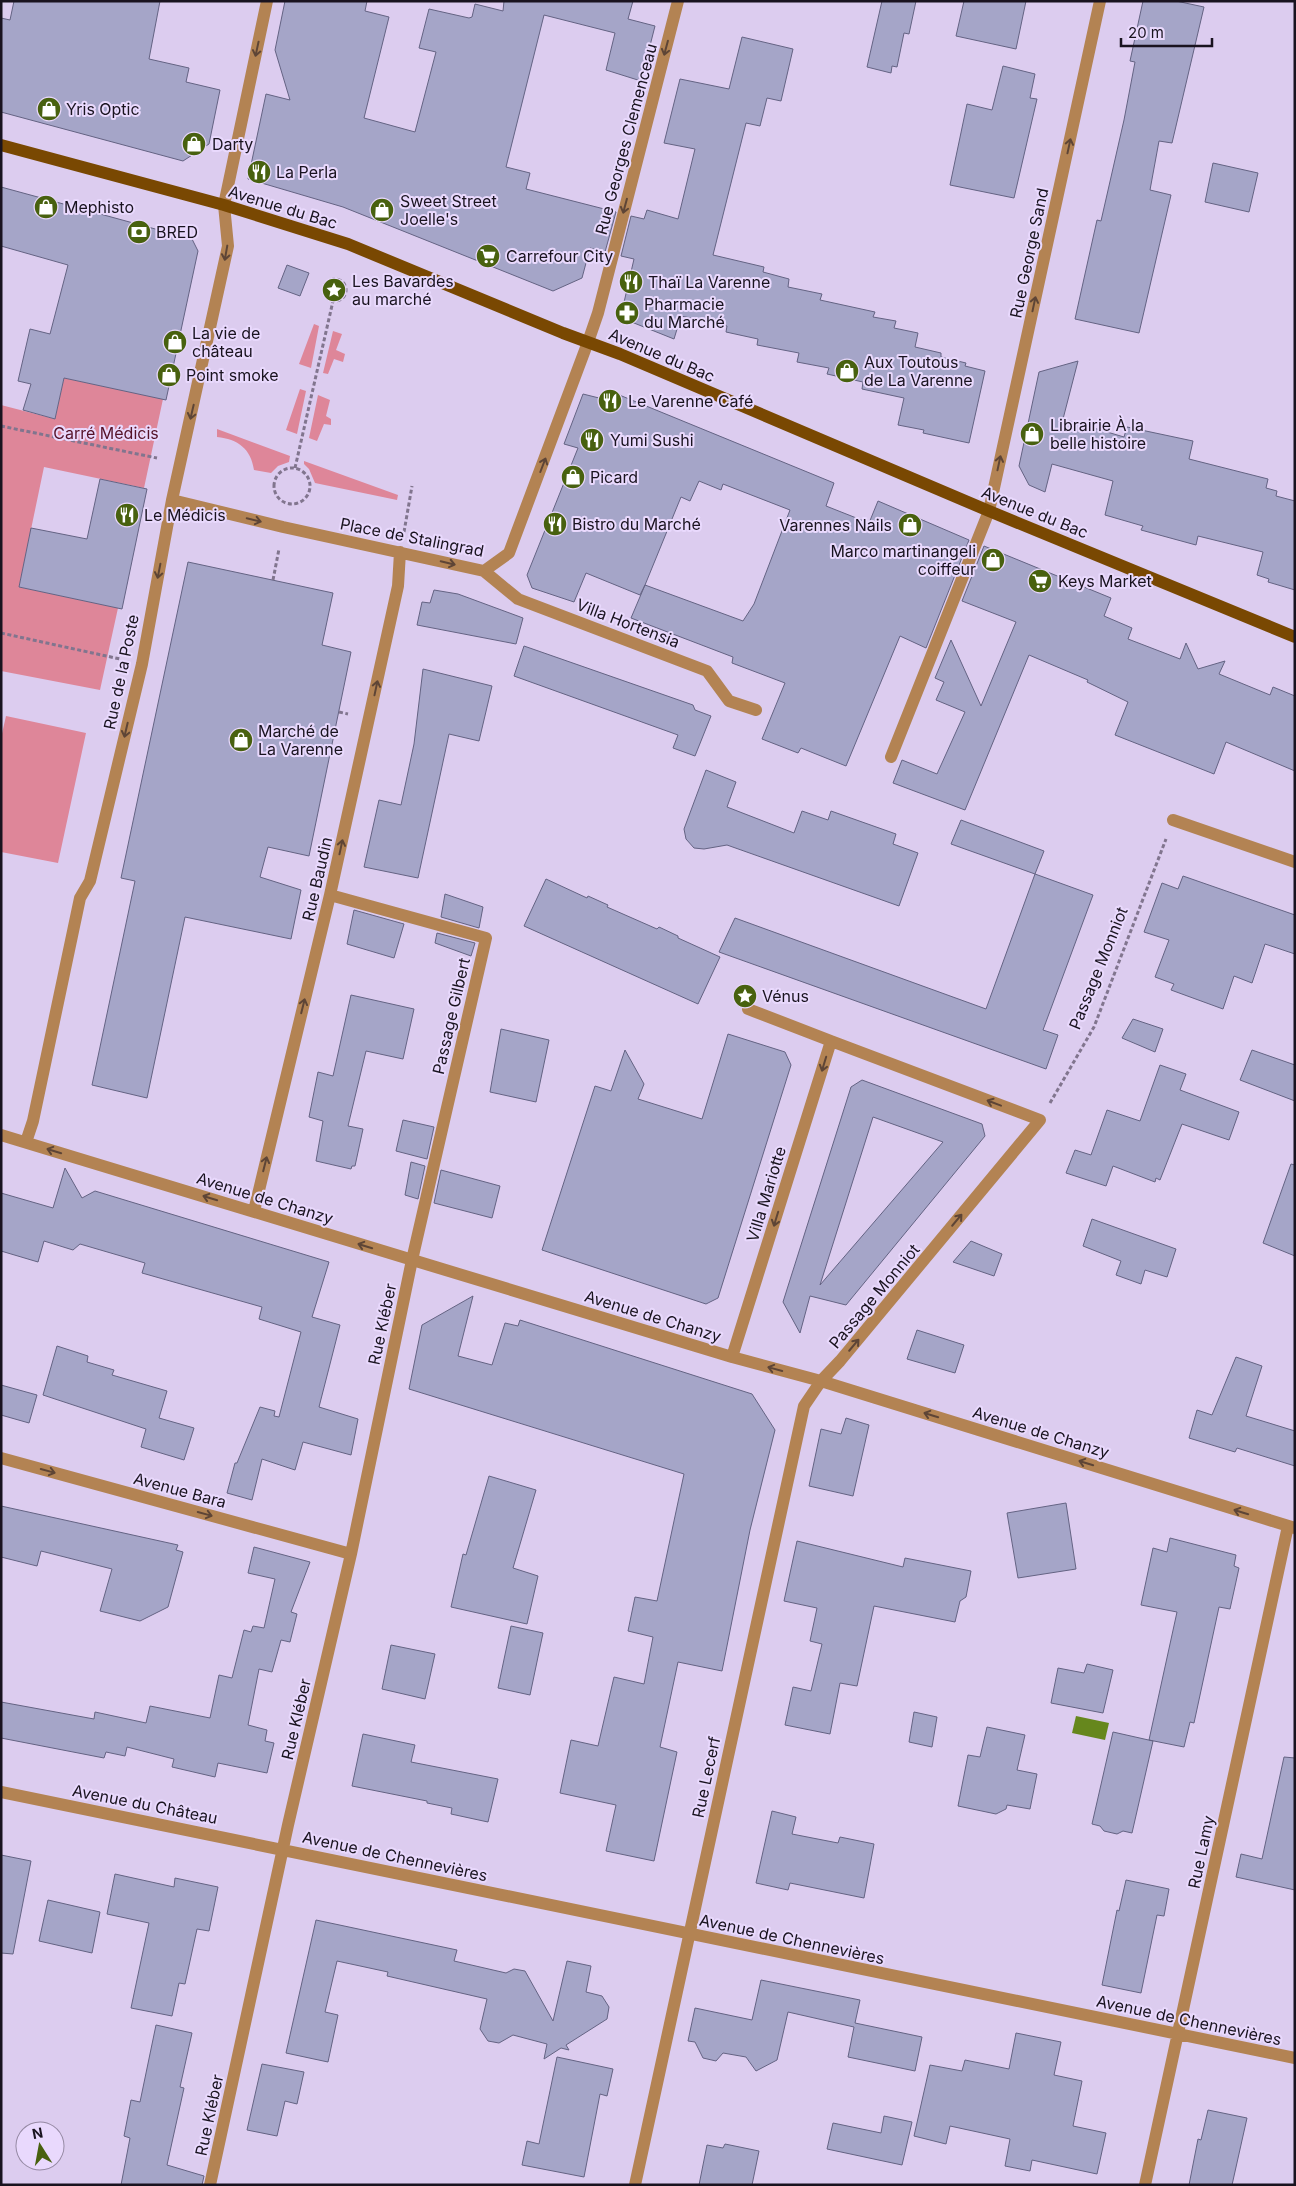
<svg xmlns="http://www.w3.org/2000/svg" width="1296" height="2186" font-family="Inter,sans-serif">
	<rect width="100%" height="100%" fill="#dcccef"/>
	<path fill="#de8699" d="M314,324l5,2 -8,42 -12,-4z
		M333,331l9,3 -6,16 9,4 -2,8 -9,-3 -6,15 -5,-1z
		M64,378l99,21 -19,89 -100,-21 -25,120 99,21 -18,82 -99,-19v-266l54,14z
		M300,389l6,2 -9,43 -11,-4z
		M318,395l12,5 -4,16 5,3v6l-7,-1 -7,17 -8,-3z
		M217,429l73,27 -1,6 -11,4 -7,7 -17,-3c-3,-21 -16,-31 -37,-33z
		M304,461l94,34 -1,5 -82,-17 -6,-14 -5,-5z
		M6,716l80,17 -28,130 -57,-11v-114z"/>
	<path fill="#66871d" d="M1076,1716l33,7 -4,17 -33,-7z"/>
	<path fill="#a5a5c8" stroke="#646383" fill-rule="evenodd" d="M14,1h146l-11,58 40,9 -3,14 34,8 -11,54 -26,17 -182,-49v-94l9,2z
		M285,1h82l-2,10 24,6 -25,101 51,14 21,-80 -17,-4 10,-39 40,9 3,-1 3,-13 28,7 1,-10h129l-5,18 27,7 -14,55 -35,-11 9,-37 -71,-18 -38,152 24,6 -4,16 90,23 -11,40 -15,-4 -8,30 -29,13 -210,-84 -95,-28 18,-85 24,6 -15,-50z
		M882,1h34l-7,33 -5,-1 -7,34 -5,-1 -1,7 -24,-6z
		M964,1h62l-10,48 -60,-13z
		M1143,1h33l28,6 -32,136 -13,-2 -9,49 21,5 -32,138 -64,-14 22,-99 4,1 23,-101 11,-58 -5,-1z
		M742,37l51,12 -12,52 -14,-3 -7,28 -14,-3 -33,132 51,12 -1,5 26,7 -1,8 34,7 -2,6 55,12 -2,5 23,4 -2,7 24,5 -3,14 26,6v4l25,6 -1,3 20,5 -16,72 -46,-10 1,-3 -26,-5 6,-27 -42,-9 1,-7 -36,-8 2,-6 -32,-6 2,-9 -42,-8 1,-6 -32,-7 1,-6 -46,-10 -7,23 -45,-18 -7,-10 12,-52 -13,-3 10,-40 13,3 3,-9 31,9 17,-70 -31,-6 16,-64 49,10z
		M1003,66l32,8 -5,24 7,1 -23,99 -64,-13 17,-81 25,6z
		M1213,163l45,10 -9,39 -44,-10z
		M1,187l191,52 6,12 -32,149 -102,-22 -9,41 -32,-9 8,-26 -13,-3 12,-52 20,5 18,-69 -67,-19z
		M287,265l22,8 -9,23 -22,-8z
		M1078,361l-15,58 61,18 3,-10 66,14 -4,18 79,20 -2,9 11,3 -1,5 19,5v89l-27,-8 1,-3 -12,-4 6,-23 -65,-16 -2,9 -55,-15 2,-4 -38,-11 8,-34 -61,-17 -7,28 -16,-7 -10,-19 20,-94z
		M612,392l222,91 -8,23 43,17 9,-22 91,39 -43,108 -26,-12 -54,130 -45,-18 -3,5 -36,-14 23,-56 -53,-20 1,-6 -102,-39 14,-33 -5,10 -54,-22 -12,29 -42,-14 -5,-13 51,-127 -14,-4 19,-50 16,4zM699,481l22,9 2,-6 67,26 -36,94 -11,17 -98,-36 36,-88 9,4z
		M100,479l47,10 -25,120 -103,-22 12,-59 56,11z
		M984,546l127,52 -7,18 28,12 -4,11 52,20 6,-16 12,26 27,-8 -6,13 51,21 3,-8 22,9v75l-69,-29 -12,32 -99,-39 13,-33 -41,-20 1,-2 -59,-25 -64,155 -72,-27 9,-23 35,14 28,-62 -29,-12 8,-18 -9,-4 16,-38 30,66 35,-84 -54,-21z
		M188,562l145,31 -11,52 29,7 -42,204 -41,-9 -8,30 41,13 -10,49 -106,-22 -38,181 -55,-13 43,-204 -14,-3z
		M434,590l24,4 65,24 -7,26 -99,-19 5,-23 8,1z
		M524,646l169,59 2,5 16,6 -16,40 -22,-8 5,-13 -164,-59z
		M423,669l69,17 -13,55 -30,-7 -31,144 -54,-11 15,-67 22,5 13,-61z
		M706,770l30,12 -9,25 67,26 8,-22 26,9 3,-9 65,23 -3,10 25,9 -19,53 -172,-61 -23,4 -10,-1 -8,-9 -2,-10z
		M961,820l83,31 -9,23 -84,-30z
		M1035,874l58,21 -50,135 15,5 -12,34 -327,-117 16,-34 251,91z
		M1183,876l112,39v39l-30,-10 -13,39 -18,-7 -11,33 -52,-19 3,-6 -19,-7 14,-37 -25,-8 18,-49 16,6z
		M546,879l41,19 1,-2 20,9 -1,2 50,22 2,-2 19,9v2l42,19 -22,47 -174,-78z
		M445,894l38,13 -4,21 -38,-11z
		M354,910l50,14 -10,34 -47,-14z
		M437,933l38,10 -4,13 -36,-13z
		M351,995l63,14 -11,50 -37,-8 -18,75 15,3 -8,37h-3l-1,3 -35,-8 7,-40 -14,-4 9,-45 15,4z
		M1133,1019l30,10 -8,23 -33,-14z
		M501,1029l48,11 -13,62 -46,-10z
		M728,1034l57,18 6,13 -73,233 -12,6 -164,-54 53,-164 16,5 14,-41 19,34 -6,15 64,20z
		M1252,1050l43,15v36l-55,-21z
		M1160,1065l26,9 -6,16 59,22 -10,28 -47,-16 -22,56 -4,-2 -1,4 -42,-16 -7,20 -40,-13 9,-23 16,5 16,-45 33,11z
		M862,1080l120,44 3,12 -139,169 -36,-9 -10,37 -17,-31 68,-215zM873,1117l70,25 -123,143z
		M403,1120l31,7 -7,32 -31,-8z
		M411,1162l14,4 -7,33 -13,-4z
		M1291,1164l4,1v91l-32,-13z
		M65,1168l17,30 13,-7 234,71 -17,55 28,8 -21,82 39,12 -7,36 -48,-13 -8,28 -33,-11 -10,41 -25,-7 8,-30h2l23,-56 15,4 -1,5 5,1 22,-85 -42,-13 3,-12 -120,-34 3,-10 -65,-19 -7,6 -29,-9 -6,21 -37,-11v-58l52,15z
		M441,1170l59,16 -8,32 -58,-15z
		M1092,1219l84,30 -9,28 -22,-7 -4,14 -25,-9 5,-14 -38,-15z
		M971,1241l31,13 -8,22 -41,-14z
		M473,1296l-15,60 34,9 13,-42 13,3 2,-6 232,74 23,36 -25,100 -28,141 -44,-9 -18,85 17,5 -23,109 -48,-10 10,-46 -56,-12 11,-53 27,6 16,-69 30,7 9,-47 -25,-6 7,-34 22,4 27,-127 -275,-85 13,-64z
		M917,1330l47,15 -9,28 -48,-14z
		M57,1346l31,10 -1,6 27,8 -2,5 55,16 -8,27 35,10 -10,32 -43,-13 5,-18 -103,-34z
		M1236,1357l26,9 -16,50 49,15v35l-58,-18 -2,4 -46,-14 8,-28 15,5z
		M1,1385l36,10 -8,28 -28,-8z
		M846,1418l23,7 -16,71 -44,-10 12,-57 20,5z
		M489,1476l47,14 -23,78 25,8 -11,48 -76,-17 12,-53 3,1z
		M1066,1503l10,66 -58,9 -11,-65z
		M1,1506l177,39 -2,5 7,2 -15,55 -28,14 -40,-10 12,-42 -71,-18 -4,15 -36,-9z
		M1170,1538l66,17 -2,11 5,2 -9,41 -11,-2 -25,116 -4,-1 -6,25 -35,-7 28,-128 -36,-7 12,-57 14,4z
		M797,1541l106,26 2,-9 66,13 -5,26 -6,4 -5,21 -81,-16 -17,80 -17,-3 -10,51 -45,-9 8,-38 18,4 11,-47 -12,-3 7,-33 -33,-7z
		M254,1547l56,15 -19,50 6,2 -7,28 -9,-2 -9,32 -13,-3 -11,56 19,5 -2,11 9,2 -7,30 -49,-10 -3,14 -43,-10 2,-8 -47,-12 -2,9 -19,-4 -2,6 -103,-20v-36l93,17 1,-7 51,11 4,-17 60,12 9,-43 13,3 12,-48 7,2 2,-6 11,2 11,-49 -27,-6z
		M511,1626l32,7 -13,62 -32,-7z
		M391,1645l44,9 -10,45 -43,-10z
		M1087,1664l26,6 -10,43 -52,-10 7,-35 26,5z
		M914,1712l23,5 -5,30 -23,-5z
		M987,1727l38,8 -8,35 20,4 -7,35 -23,-4 -1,4 -10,5 -38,-8 10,-51 12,2z
		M1113,1732l40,9 -21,92 -9,-2 -6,3 -13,-3 -4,-5 -8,-2z
		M363,1734l52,11 -4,17 87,17 -10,43 -37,-8 1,-6 -25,-5v-2l-75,-15z
		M1284,1757l11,1v132l-59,-13 5,-23 21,5z
		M772,1811l24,6 -4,17 46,9 2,-6 34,7 -10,54 -74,-15 -2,7 -32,-7z
		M1,1855l30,6 -18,93 -12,-1z
		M115,1874l59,13 1,-9 43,9 -9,44 -12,-2 -12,55 -6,-1 -7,33 -41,-8 18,-85 -42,-9z
		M1126,1880l43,9 -5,27 -7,-1 -16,78 -39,-8 15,-75 2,1z
		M48,1900l52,12 -8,41 -53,-12z
		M316,1920l141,30 -3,11 52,12 8,-4 11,2 28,50 14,-60 24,5 -5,26 16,4 7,11 -2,12 -41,26 3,5 -8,-2 -17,11 3,-15 -34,-9 -14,8 -11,-2 -8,-12 7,-30 -100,-23 1,-4 -51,-11 -12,51 13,3 -10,47 -42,-9z
		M761,1980l99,20 -5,23 67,14 -7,34 -67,-14 6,-30 -66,-15 -11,48 -21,11 -10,-14 -23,-4 -7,8 -13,-3 -8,-16 -7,-1 7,-33 57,12z
		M156,2025l36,8 -12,54 4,1 -17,77 37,11 -2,9h-81l9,-47 -6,-2 7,-36 9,2z
		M1016,2033l45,9 -7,33 28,6 -9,45 33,7 -9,41 -65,-14 -2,11 -25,-5 5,-27 -60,-13 -4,18 -32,-8 16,-71 32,6 3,-11 44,9z
		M557,2057l56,12 -6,27 -7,-2 -16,83 -62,-12 5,-24 12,3z
		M262,2064l42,8 -7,32 -12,-3 -8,35 -30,-6z
		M1208,2110l39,8 -15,67h-43l9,-46 3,1z
		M884,2116l28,6 -10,43 -75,-16 6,-26 48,10z
		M725,2144l34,7 -7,34h-53l8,-40 16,3z"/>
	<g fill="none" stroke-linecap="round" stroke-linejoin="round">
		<path stroke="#81758e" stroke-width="3" stroke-dasharray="4 2.5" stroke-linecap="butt" d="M324 290a11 11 0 1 1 22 0a11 11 0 1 1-22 0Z
			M1,426l156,32
			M274 486a18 18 0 1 1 36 0a18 18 0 1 1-36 0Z
			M295,468l38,-167
			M404,532l8,-46
			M273,580l6,-31
			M1,633l119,26
			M339,712l9,2
			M1050,1103l44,-76 72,-188"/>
		<path stroke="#b38353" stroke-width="12" d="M172,500l111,27 201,44 25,-18 79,-211 10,-29 80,-312
			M484,571l34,28 189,72 22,30 27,9
			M891,757l98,-246 111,-510
			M1173,820l122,42
			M748,1009l83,32
			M1,1135l731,222 89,24 474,147
			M26,1142l7,-21 47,-223 10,-17 52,-217 30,-164 56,-254 -4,-41 43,-204
			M254,1211l76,-316 68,-309 2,-34
			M1,1458l350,96
			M1,1792l1294,266
			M210,2185l78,-360 63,-271 61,-294 74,-322 -156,-43
			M635,2185l169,-779 17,-25 19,-20 200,-241 -209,-79 -99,316
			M1145,2185l143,-659"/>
		<path stroke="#794802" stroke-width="12" d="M1,145l223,60 124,39 215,89 57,21 369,157 306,126"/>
	</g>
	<defs><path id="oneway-shaft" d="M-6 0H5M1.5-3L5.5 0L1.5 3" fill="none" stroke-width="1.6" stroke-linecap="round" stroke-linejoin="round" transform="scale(1.25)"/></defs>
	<g stroke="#5e4536">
		<use href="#oneway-shaft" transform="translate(666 48) rotate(105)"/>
		<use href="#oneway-shaft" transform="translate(257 49) rotate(102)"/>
		<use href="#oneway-shaft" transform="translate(1069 146) rotate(-78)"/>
		<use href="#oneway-shaft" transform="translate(625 206) rotate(105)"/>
		<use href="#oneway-shaft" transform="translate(226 253) rotate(100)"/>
		<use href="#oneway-shaft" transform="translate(1034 304) rotate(-78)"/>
		<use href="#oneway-shaft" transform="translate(192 412) rotate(103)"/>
		<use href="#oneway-shaft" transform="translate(999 463) rotate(-78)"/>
		<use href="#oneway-shaft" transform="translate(543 465) rotate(-69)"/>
		<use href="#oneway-shaft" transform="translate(254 520) rotate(14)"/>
		<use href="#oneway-shaft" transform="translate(448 563) rotate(13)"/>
		<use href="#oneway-shaft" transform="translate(159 571) rotate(101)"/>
		<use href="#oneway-shaft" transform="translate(376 688) rotate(-78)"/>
		<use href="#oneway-shaft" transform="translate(126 730) rotate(103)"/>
		<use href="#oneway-shaft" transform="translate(341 847) rotate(-78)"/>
		<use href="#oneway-shaft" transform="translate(303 1006) rotate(-76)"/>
		<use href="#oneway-shaft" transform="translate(824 1064) rotate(107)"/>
		<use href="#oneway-shaft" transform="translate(994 1103) rotate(-159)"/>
		<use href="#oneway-shaft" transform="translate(54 1151) rotate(-163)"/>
		<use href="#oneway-shaft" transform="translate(265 1164) rotate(-76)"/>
		<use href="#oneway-shaft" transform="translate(210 1198) rotate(-163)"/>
		<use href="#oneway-shaft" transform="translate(776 1219) rotate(107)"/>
		<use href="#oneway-shaft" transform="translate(957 1220) rotate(-50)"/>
		<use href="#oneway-shaft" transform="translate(365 1246) rotate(-163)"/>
		<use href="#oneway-shaft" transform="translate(854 1345) rotate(-50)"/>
		<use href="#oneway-shaft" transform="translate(775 1369) rotate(-165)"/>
		<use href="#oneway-shaft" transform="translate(931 1415) rotate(-163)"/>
		<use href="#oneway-shaft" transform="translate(1086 1463) rotate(-163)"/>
		<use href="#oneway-shaft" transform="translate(48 1471) rotate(15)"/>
		<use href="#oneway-shaft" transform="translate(1241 1512) rotate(-163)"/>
		<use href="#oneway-shaft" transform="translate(205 1514) rotate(15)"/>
	</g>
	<defs>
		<g id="shop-disc" transform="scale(1.25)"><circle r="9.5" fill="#48610f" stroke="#e9d9fd"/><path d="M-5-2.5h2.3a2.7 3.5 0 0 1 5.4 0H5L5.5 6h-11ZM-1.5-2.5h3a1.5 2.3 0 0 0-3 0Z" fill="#fff"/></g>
		<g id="restaurant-disc" transform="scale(1.25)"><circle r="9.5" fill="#48610f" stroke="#e9d9fd"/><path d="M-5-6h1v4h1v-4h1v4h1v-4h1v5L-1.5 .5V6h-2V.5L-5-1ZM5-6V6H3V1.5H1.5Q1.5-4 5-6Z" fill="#fff"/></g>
		<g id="bank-disc" transform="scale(1.25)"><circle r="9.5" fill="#48610f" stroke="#e9d9fd"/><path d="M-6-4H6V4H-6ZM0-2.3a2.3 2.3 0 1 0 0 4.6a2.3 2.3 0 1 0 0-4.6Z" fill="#fff"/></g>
		<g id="supermarket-disc" transform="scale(1.25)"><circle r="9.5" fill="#48610f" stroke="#e9d9fd"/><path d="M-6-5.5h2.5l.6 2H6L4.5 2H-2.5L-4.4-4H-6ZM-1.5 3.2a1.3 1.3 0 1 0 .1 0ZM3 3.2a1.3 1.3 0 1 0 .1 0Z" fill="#fff"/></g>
		<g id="sight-disc" transform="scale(1.25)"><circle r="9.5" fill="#48610f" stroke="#e9d9fd"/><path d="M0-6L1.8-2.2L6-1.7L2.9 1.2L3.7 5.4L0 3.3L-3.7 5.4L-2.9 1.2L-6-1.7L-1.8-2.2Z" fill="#fff"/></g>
		<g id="pharmacy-disc" transform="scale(1.25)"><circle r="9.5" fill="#48610f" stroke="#e9d9fd"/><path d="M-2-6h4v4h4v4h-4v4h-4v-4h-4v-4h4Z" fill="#fff"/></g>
	</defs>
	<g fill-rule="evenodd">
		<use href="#shop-disc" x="49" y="109"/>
		<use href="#shop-disc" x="194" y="144"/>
		<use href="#restaurant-disc" x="259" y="172"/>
		<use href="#shop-disc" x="46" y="207"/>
		<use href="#shop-disc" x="382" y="210"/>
		<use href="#bank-disc" x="139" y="232"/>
		<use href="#supermarket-disc" x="488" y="256"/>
		<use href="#restaurant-disc" x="631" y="282"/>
		<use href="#sight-disc" x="334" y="290"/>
		<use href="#pharmacy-disc" x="627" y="313"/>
		<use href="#shop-disc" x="175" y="342"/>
		<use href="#shop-disc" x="847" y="371"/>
		<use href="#shop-disc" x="169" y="375"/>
		<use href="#restaurant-disc" x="610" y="401"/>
		<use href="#shop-disc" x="1032" y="434"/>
		<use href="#restaurant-disc" x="592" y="440"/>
		<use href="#shop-disc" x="573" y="477"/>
		<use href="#restaurant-disc" x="127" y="515"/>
		<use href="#restaurant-disc" x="555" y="524"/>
		<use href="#shop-disc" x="910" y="525"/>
		<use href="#shop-disc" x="993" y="560"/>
		<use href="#supermarket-disc" x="1040" y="581"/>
		<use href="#shop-disc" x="241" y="740"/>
		<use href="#sight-disc" x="745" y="996"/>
	</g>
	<g text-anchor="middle" stroke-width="4" stroke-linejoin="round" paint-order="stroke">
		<g font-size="16" fill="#19131f" stroke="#e9d9fd" text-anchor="start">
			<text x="66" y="115">Yris Optic</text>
			<text x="212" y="150">Darty</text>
			<text x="276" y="178">La Perla</text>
			<text x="400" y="207">Sweet Street<tspan x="400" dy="18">Joelle's</tspan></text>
			<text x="64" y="213">Mephisto</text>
			<text x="156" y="238">BRED</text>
			<text x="506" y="262">Carrefour City</text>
			<text x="352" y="287">Les Bavardes<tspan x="352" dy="18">au marché</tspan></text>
			<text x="648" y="288">Thaï La Varenne</text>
			<text x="644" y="310">Pharmacie<tspan x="644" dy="18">du Marché</tspan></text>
			<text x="192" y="339">La vie de<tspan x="192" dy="18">château</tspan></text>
			<text x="864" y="368">Aux Toutous<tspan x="864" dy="18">de La Varenne</tspan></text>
			<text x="186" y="381">Point smoke</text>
			<text x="628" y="407">Le Varenne Café</text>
			<text x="1050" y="431">Librairie À la<tspan x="1050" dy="18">belle histoire</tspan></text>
			<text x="610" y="446">Yumi Sushi</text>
			<text x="590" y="483">Picard</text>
			<text x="144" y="521">Le Médicis</text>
			<text x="572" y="530">Bistro du Marché</text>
			<text x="892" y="531" text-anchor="end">Varennes Nails</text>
			<text x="976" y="557" text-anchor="end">Marco martinangeli<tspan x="976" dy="18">coiffeur</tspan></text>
			<text x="1058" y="587">Keys Market</text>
			<text x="258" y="737">Marché de<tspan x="258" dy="18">La Varenne</tspan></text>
			<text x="762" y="1002">Vénus</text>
		</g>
		<g font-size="16" fill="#19131f" stroke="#e9d9fd">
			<text transform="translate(626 139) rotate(-75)" y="6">Rue Georges Clemenceau</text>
			<text transform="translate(283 207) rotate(17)" y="6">Avenue du Bac</text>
			<text transform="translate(1029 253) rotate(-78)" y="6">Rue George Sand</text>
			<text transform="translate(662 355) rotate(23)" y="6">Avenue du Bac</text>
			<text transform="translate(1035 512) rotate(22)" y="6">Avenue du Bac</text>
			<text transform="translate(412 537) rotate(11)" y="6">Place de Stalingrad</text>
			<text transform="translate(628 623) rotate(21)" y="6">Villa Hortensia</text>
			<text transform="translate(121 672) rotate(-78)" y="6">Rue de la Poste</text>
			<text transform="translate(317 879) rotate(-77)" y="6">Rue Baudin</text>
			<text transform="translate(1098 968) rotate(-68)" y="6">Passage Monniot</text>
			<text transform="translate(451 1016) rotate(-77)" y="6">Passage Gilbert</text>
			<text transform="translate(766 1194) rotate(-73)" y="6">Villa Mariotte</text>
			<text transform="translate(265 1198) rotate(17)" y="6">Avenue de Chanzy</text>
			<text transform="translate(874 1296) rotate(-50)" y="6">Passage Monniot</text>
			<text transform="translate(653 1316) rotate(17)" y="6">Avenue de Chanzy</text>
			<text transform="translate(382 1324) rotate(-78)" y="6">Rue Kléber</text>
			<text transform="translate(1041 1432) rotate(17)" y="6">Avenue de Chanzy</text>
			<text transform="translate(180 1490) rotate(15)" y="6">Avenue Bara</text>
			<text transform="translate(296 1719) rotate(-77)" y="6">Rue Kléber</text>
			<text transform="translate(706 1777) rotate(-78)" y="6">Rue Lecerf</text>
			<text transform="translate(145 1804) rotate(11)" y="6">Avenue du Château</text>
			<text transform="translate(1201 1852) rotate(-78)" y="6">Rue Lamy</text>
			<text transform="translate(395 1856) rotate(12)" y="6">Avenue de Chennevières</text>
			<text transform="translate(792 1939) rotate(12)" y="6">Avenue de Chennevières</text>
			<text transform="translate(1189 2020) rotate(12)" y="6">Avenue de Chennevières</text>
			<text transform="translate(209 2115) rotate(-78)" y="6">Rue Kléber</text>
		</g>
		<g font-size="16" fill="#551228" stroke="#e9d9fd">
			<text x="106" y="439">Carré Médicis</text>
		</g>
	</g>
	<rect width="1296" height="2186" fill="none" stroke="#19131f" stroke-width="5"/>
	<g transform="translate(40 2146) rotate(349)"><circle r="24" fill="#e9d9fd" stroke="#968aa4"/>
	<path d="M0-4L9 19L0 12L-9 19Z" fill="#48610f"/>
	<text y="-8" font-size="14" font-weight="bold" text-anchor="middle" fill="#19131f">N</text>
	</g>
	<path d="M1121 38v8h91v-8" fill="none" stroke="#19131f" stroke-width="2.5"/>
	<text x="1128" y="38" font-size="15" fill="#19131f" stroke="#e9d9fd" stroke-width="4" paint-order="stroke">20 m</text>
</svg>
